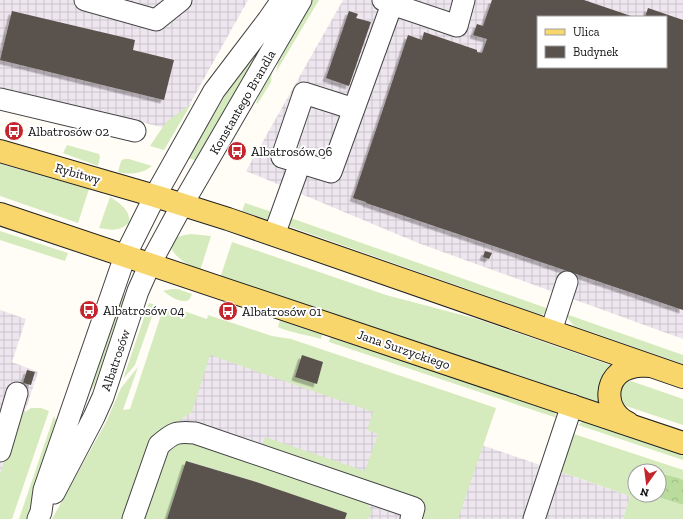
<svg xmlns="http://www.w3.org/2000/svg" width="683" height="519" font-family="'Zilla Slab',serif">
	<defs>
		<pattern id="industrial-grid" width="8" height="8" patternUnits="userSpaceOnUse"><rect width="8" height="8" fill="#eee6ef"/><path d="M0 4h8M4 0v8" fill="none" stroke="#cbc4cc"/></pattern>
		<pattern id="forest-crowns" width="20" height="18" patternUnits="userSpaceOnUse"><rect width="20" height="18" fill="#b9dc9c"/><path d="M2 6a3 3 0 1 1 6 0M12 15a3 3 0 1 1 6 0" fill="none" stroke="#9ebc85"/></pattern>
		<filter id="shadow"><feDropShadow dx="-3.5" dy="3.5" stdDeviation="0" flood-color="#0004"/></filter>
	</defs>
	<rect width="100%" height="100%" fill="#fffdf5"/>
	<path fill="url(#industrial-grid)" fill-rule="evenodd" d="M0,0h248l-75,134 -12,-7 -161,-40z
		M343,0h340v339l-265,-96 -172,-72zM538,17h128v50h-128z
		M0,310l26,9 -14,43 26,10 -38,116z
		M209,351l421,145 -7,23h-506z"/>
	<path fill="#d5ebbd" d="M311,0h8l-43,72 4,-18z
		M261,49l-63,112 -10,-3 43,-72 15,-21z
		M272,69l-1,13 -13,21h-2l5,-15z
		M191,104l-27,46 -14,-4 16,-24z
		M67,145l32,9 1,3 -2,9 -35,-13z
		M124,159h5l23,7c-10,8 -22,9 -34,6l3,-11z
		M0,164l89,25 -11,34 -78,-27z
		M110,197c8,5 21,13 19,25 -8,10 -19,8 -30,6z
		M245,203l30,10 -6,7 -27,-9z
		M288,217l264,93 -3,2 -8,3 -253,-89z
		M0,231l68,22 -3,8 -65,-21z
		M191,234l20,2 -11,35c-19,-8 -50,-32 -9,-37z
		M232,242l154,53 91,24 136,47c-12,11 -18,22 -13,38l-380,-126z
		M171,289h7l14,5 -3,6c-9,4 -19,-4 -26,-9z
		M120,294l5,1 -30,89 -4,7 -3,2z
		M149,303l7,2 -21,60 -12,14z
		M169,308h6l32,11 1,-4 64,21 19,3 205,69 -38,111h-39l5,-18 -163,-54 4,-10 100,34 13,-37 -11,-4 6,-18 -163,-57 -18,57 -35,24 -30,83h-75l54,-97 15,-34 17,-21 -15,43 7,-1 31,-94 3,-4z
		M563,313l120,42v9l-109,-38z
		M280,320l12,1 28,9 2,5 -1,4c-14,-4 -28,-6 -41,-11l-2,-1z
		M336,334l217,75 4,9 -228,-76 1,-4z
		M631,381l52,18v26l-60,-20 -3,-3 -2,-14 7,-6z
		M31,408h10l8,3 -37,108h-12v-45l14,-44 7,-15z
		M54,416l4,8 -29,95h-10z
		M583,421h4l96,30v9l-105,-35z
		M574,434l109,36v10l-4,-2 -20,-5v-2h-24v24h17l31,10v14h-60l7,-23 -69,-24z
		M187,437l177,61 8,13 -4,8h-23l1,-6 -93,-32 -66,-20 -20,58h-24l25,-72z"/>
	<path fill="url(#forest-crowns)" d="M659,473l20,5 4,2v25l-31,-10h7z"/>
	<path fill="#5a524d" filter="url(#shadow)" d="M492,0h92l50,17h-96v50h128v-50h-21l3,-9 35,12v290l-317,-107v-1l-13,-4 55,-163 14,5 2,-8 53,18v2l5,1 5,-14 -14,-4 4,-11 6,2z
		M12,11l123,29 -2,10 41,10 -10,40 -164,-40z
		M349,11l9,3 -2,4 15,4 -22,64 -23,-8z
		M485,251l7,2 -3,6 -6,-2z
		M302,355l21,7 -6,22 -22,-7z
		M27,370l8,2 -4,13 -8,-2z
		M186,461l67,20 94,32 -2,6h-178z"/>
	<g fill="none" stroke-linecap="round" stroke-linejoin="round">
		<g stroke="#444" stroke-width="23">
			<path id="minor" d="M85,0l71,20 25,-20
				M394,0l-2,4 65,22 7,-26
				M0,99l135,32
				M354,109l-50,-16 -22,64 49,15 61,-168 -9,-4
				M274,235l26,-72
				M551,331l16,-49
				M0,451l17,-58
				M54,493l40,-76 9,-20 35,-106 12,-27 32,-59 119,-205
				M38,519l3,-7 3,-22 81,-234 30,-60 59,-105 54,-71 14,-20
				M133,519l26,-74c14,-12 17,-14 36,-12l219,75 -3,11
				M534,519l38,-114"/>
		</g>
		<g stroke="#222" stroke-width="24">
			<path id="major" d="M0,151l155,45 73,23 455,158
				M0,214l683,229
				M628,423c-26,-12 -25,-49 4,-56 6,-2 12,-1 18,-1"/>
		</g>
		<use href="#minor" stroke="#fff" stroke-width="21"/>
		<use href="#major" stroke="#f9d66b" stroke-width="22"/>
	</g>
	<defs>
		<g id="bus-disc" transform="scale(1)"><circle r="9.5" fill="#c4262e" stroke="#fff"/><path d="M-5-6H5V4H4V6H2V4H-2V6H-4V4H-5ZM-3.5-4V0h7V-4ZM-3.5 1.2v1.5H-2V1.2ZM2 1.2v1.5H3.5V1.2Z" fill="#fff"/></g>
	</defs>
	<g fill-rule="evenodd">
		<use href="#bus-disc" x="14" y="131"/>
		<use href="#bus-disc" x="237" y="151"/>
		<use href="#bus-disc" x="89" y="310"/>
		<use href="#bus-disc" x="228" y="311"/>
	</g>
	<g text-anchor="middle" stroke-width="4" stroke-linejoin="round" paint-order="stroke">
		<g font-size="13" fill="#111" stroke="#fff">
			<text transform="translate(242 102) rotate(-60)" y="5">Konstantego Brandla</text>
			<text transform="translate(78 173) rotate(16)" y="5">Rybitwy</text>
			<text transform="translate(404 349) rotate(19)" y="5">Jana Surzyckiego</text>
			<text transform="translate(115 360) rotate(-71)" y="5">Albatrosów</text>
		</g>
		<g font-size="13" fill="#111" stroke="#fff" text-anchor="start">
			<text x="28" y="136">Albatrosów 02</text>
			<text x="251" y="156">Albatrosów 06</text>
			<text x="103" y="315">Albatrosów 04</text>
			<text x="242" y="316">Albatrosów 01</text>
		</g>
	</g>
	<rect x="537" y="16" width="130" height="52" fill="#ffffff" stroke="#a0a0a0"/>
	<rect x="545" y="29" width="20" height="6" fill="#f9d66b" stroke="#a0a0a0"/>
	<text x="573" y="36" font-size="12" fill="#111111">Ulica</text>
	<rect x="545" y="46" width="20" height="12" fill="#5a524d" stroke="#a0a0a0"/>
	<text x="573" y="56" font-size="12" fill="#111111">Budynek</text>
	<g transform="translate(647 483) rotate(194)"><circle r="19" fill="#ffffff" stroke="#a0a0a0"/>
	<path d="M0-3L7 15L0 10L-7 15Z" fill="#c4262e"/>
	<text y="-6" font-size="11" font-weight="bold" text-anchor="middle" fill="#111111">N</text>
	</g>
</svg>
